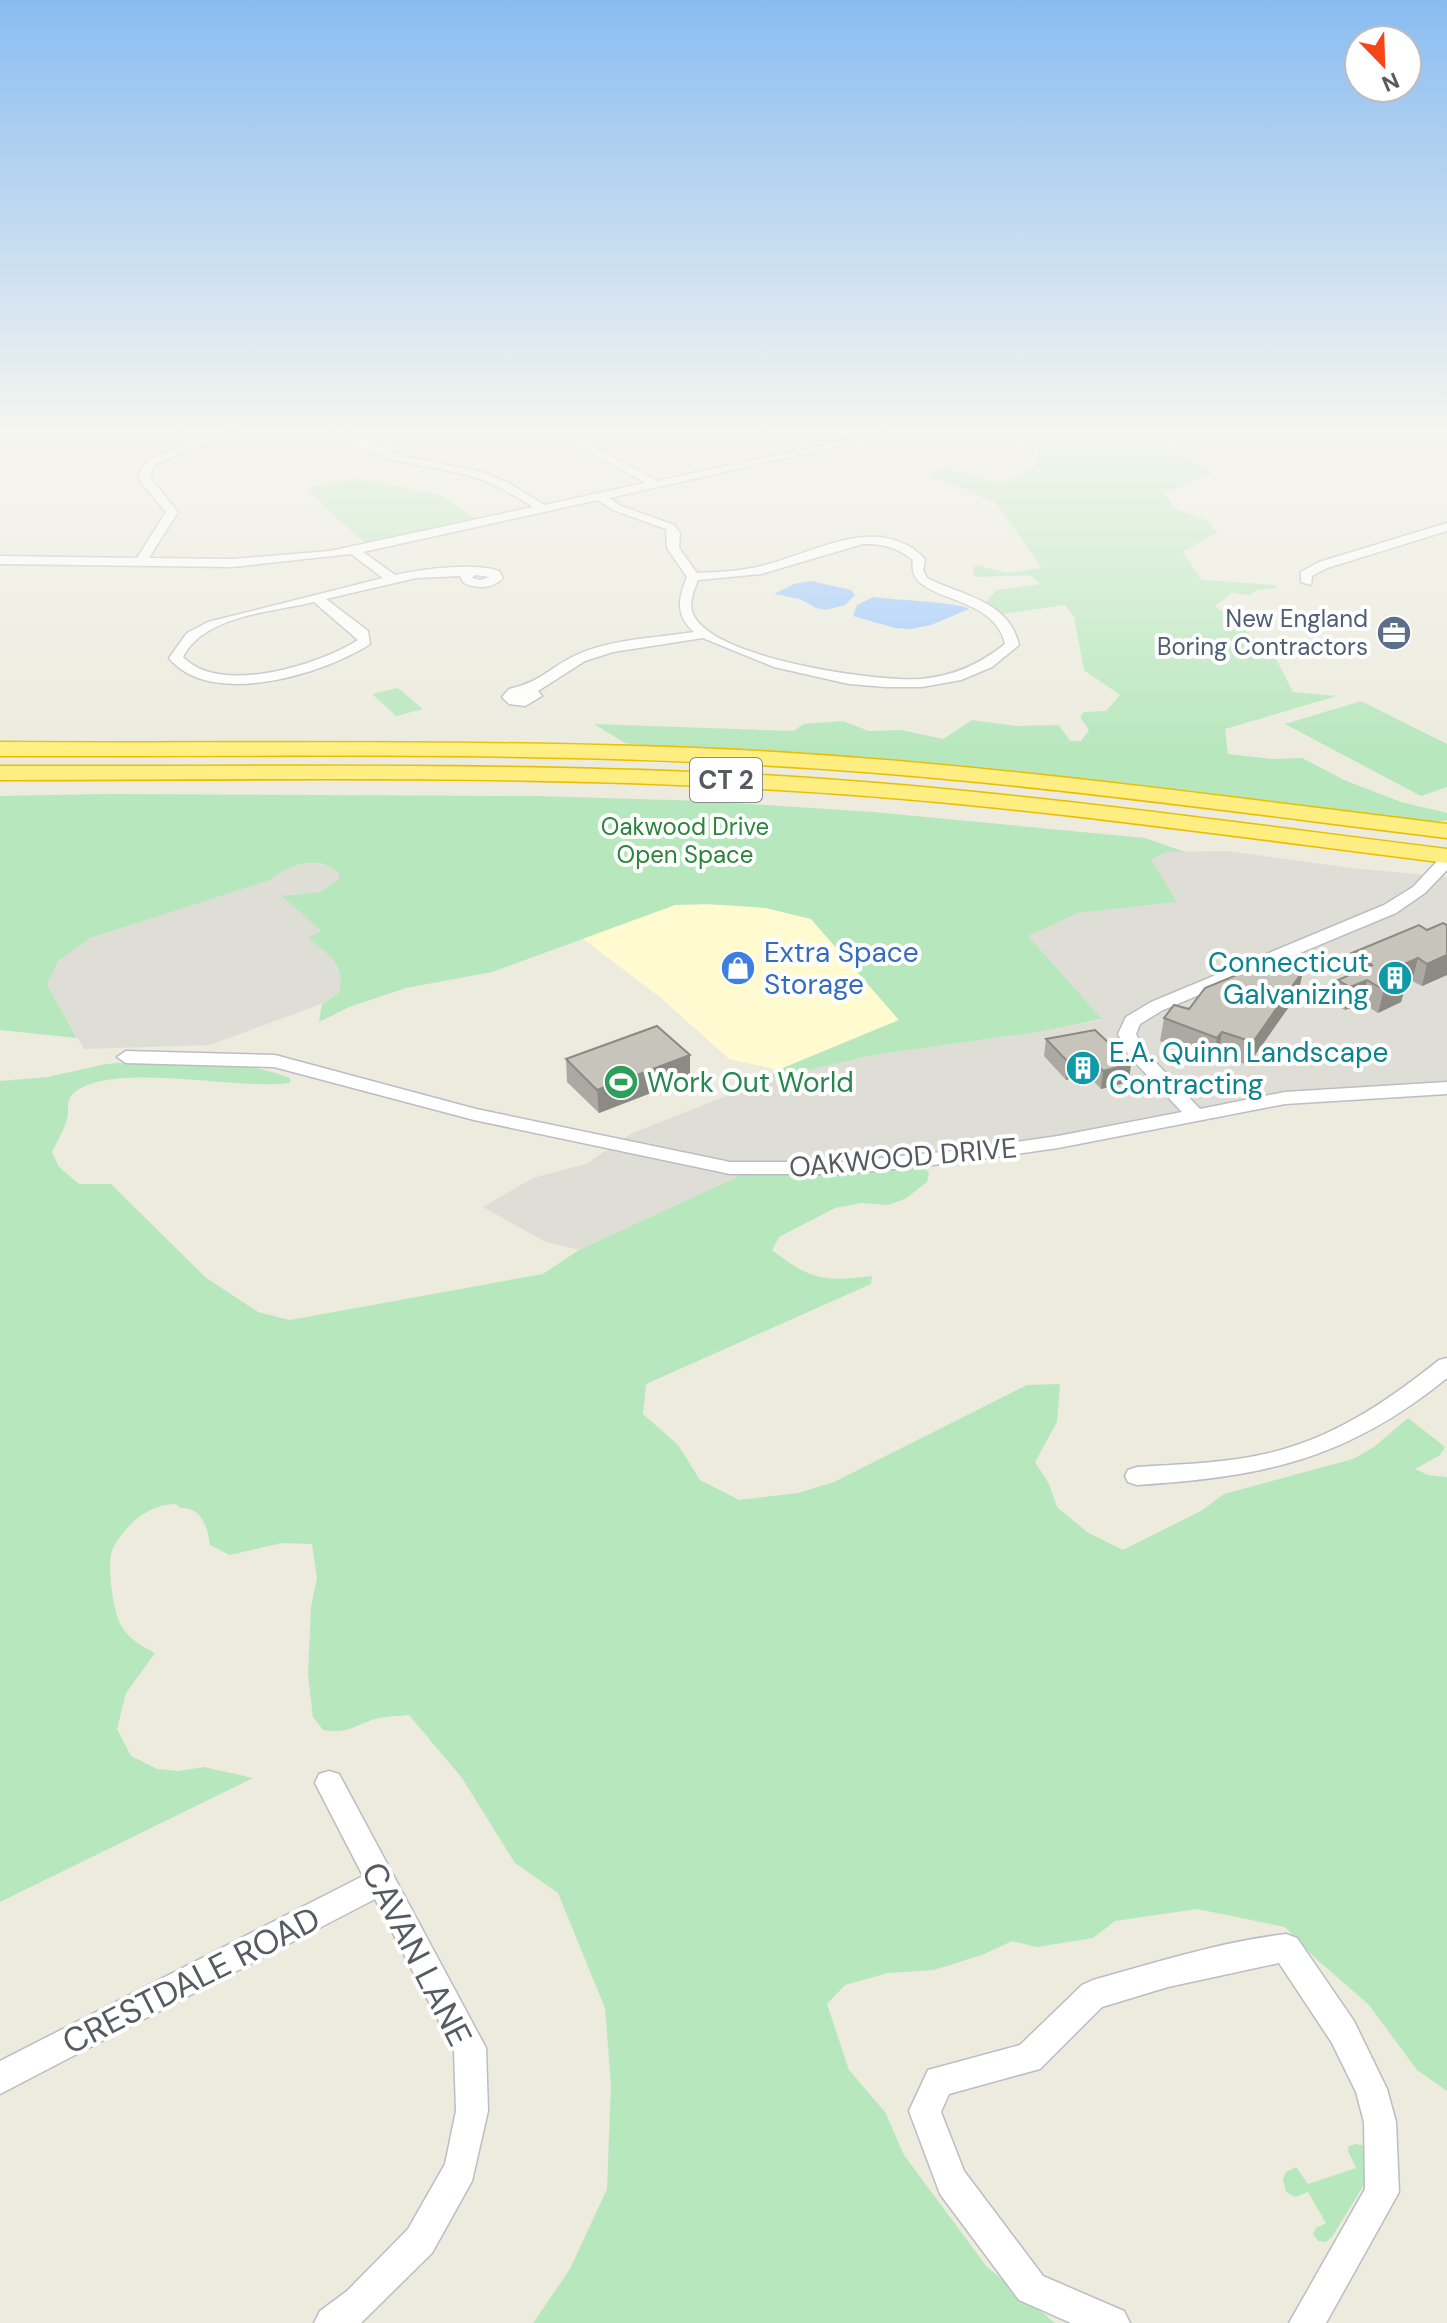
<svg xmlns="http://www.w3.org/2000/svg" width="1447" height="2323" font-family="'DM Sans',sans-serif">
	<rect width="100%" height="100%" fill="#ecebde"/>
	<path fill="#fffad0" d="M729,904l37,4 45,11 88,101 -121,50 -49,-11 -68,-61 -79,-60 93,-33z"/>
	<path fill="#dfded6" d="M1227,851l124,17 96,9v211l-162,10 -333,59 -194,11 -179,82 -33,-8 -63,-35 50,-29 53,-14 46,-31 135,-53 106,-25 165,-23 63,-12 -74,-84 51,-23 98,-11 -25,-42 14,-8z
		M311,862l19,4 9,7v6l-19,13 -32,3 33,37 -12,6 27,23 7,18 -4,14 -18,11 -111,41 -126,4 -37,-64 11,-24 15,-14 32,-16 165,-51 16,-12z"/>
	<path fill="#b7e7bd" d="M1029,430h135l5,3 3,15 40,25 -49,21 8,7v6l37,14 9,11 -34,20 19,28 73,5 1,3 -20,2 -5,5 -20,-2 -16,13 58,47 20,39 44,4 -112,33 3,25 44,5 30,-1 42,22 57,22 46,11v7l-10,2 -313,-36 -463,-39 -36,-4 -31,-19 199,7 11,-7 39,-3 26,10 32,-1 42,9 29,-19 44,6 43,-1 11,16h11l8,-11 -9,-13 4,-5 22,-1 14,-16 -36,-25 -10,-53 -9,-12 -62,9 -18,-11 12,-13 43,-6 -10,-9 -56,2 -1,-9 4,-3 31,8 34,-5 -46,-65 -42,-18 -24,-7 13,-11 58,16 32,-15 8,-24 -21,-11z
		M355,478l85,17 37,25 -110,24 -35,-30 -24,-26z
		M398,688l25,21 -27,7 -24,-22z
		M1361,701l86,43v43l-26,9 -136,-72z
		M107,794l429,2 168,5 169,11 272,26 40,14h-20l-14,8 26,42 -99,11 -50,23 74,83 -64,13 -165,23 -106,25 11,-10 121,-50 -88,-101 -45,-11 -60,-4 -31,1 -183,67 -86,16 -57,19 -30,15 3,-18 17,-11c8,-29 -11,-38 -31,-55l13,-7 -39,-35 38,-4 19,-13v-6c-22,-19 -49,-9 -69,7l-180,58 -32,23 -11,24 30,53 -77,-8v-234z
		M146,1061c47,2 100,-1 144,17v5c-50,8 -185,-24 -218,12 -7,8 -2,15 -5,24 -3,11 -10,23 -15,33l7,15 20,17h32l94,93 53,35 32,8 253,-46 36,-24 169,-78 116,1 58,-6 7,5 -2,10 -22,17 -17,6 -27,-2 -26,5 -56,29 -7,13c38,30 53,32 100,26l-1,8 -225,100 -3,30 35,31 22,35 39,20 59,-7 36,-11 193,-97 33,-1 -3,38 -22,40 14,22 8,23 30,25 36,18 78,-39 23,-17 129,-35 21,-12 34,-29 37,29 -5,8 -25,14 13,6 19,2v614l-30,-21 -48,-65 -56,-49 -28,-29 -88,-18 -82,12 -22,17 -56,9 -25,-6 -30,14 -48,15 -46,3 -43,12 -18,19 22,66 36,42 19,43 83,112 68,56h-522l37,-54 37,-80 4,-103 -6,-78 -47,-115 -43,-30 -53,-85 -53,-63c-10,1 -24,1 -34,4 -22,7 -27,15 -52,11l-10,-13 -5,-42 3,-68 6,-29 -5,-34 -30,-1 -52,12 -20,-10c-2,-18 -9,-38 -29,-37l-5,-4c-27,0 -50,20 -63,44 -7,13 0,66 9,79 8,13 20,19 33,26l-29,40 -9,36 14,27 26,13 21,2 26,-4 49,11 -253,124v-821l48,-4 58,-13z
		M1356,2144l10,2 4,29 -38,62 -6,5 -8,-1 -5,-7 3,-6 10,-5 -18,-31 -13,5 -9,-5 -3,-13 3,-7 10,-5 12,17 48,-16 -8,-17 1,-5z"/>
	<path fill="#9bc7ff" d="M811,581l40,9 4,5 -10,10 -19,5 -10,-2 -16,-9 -26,-5 20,-10z
		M873,597c19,3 87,5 96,12l-38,16 -20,4 -16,-1 -42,-12 4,-11z"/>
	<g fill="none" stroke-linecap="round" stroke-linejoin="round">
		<g stroke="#bbbdc4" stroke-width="3">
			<path id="minor" d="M158,430c15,-1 29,4 45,5 10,1 20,-5 31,-5l-78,34 -5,8 1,8 26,32 -29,46 83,1 98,-8 203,-44c-18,-11 -35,-22 -56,-29 -47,-16 -103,-11 -141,-48h12l54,26 79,16 26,10 37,23 101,-22 -72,-41v-4l4,-1 80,44 235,-51h18l-301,68 12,8 53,19 6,8 -1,15 18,25c23,-1 46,-2 68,-8 51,-13 115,-53 160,-6l-2,11 4,8c35,18 82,22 92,67l-27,22 -31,13 -39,7h-36l-37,-3 -75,-17 -71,-29 -90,14 -28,9 -47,30 4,5 -17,10 -16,-2 -7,-7 7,-8c32,-7 40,-21 67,-34 35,-16 79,-17 118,-23 -19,-17 -16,-33 -7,-55l-20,-29 -1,-19 -53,-19 -15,-10 -235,52 32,23c27,-6 78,-13 104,-4l4,7c-11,11 -26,11 -39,5l-4,-7 -44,2 -90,21 42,32 2,13c-46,30 -160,65 -201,14l18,-25 21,-11 175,-44 -32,-24 -119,13 -232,-3v-8l137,2 29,-46 -26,-31 -1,-9 9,-12 48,-20zM863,544c21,0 33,3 50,16 -9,44 81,30 92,84 -25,20 -51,32 -84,35 -46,3 -205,-20 -227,-63 -6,-11 -1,-24 4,-36l63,-6zM475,575l15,2 -10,3 -8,-2zM314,602l44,38c-39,25 -138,56 -175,17 21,-42 90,-45 131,-55z
				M1447,523v8l-120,37 -15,8 -1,9 -10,-3v-10l18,-10z
				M1447,855v15l-22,23 -29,20 -233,97 -23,14 -4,10 8,16 56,59 85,-17 162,-10v12l-162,10 -227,44 -106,15 -109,11h-113l-256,-54 -200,-53 -148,-4 -9,-6 9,-6 149,4 201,54 254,53h113l109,-11 106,-15 124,-24 -53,-56 -11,-22 8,-17 25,-15 233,-97 29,-18 28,-30z
				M1447,1358v20c-101,82 -184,99 -310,107l-9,-3 -3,-6 3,-6 9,-3c49,-3 100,-4 147,-18 57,-16 109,-52 155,-89z
				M329,1771l10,3 147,274 2,63 -16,70 -40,72 -71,70h-47l6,-12 27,-20 61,-62 37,-65 11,-53 -2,-61 -79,-151 -375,195v-33l363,-185 -48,-93 4,-9z
				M1286,1934l11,4 57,83 33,68 9,33 3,70 -73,131h-37l76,-134 -1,-67 -8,-30 -24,-49 -53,-80 -111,24 -66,20 -62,62 -91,25 -8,18 23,59 79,105 81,35 6,12h-59l-52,-23 -79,-106 -31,-83 19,-41 92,-25 62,-60 11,-5c63,-18 127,-38 193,-46z"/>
		</g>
		<g stroke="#eabe00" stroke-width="3">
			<path id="highway" d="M0,742c253,2 506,-4 758,9 231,13 460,45 689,73v14c-229,-28 -458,-61 -689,-73 -252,-14 -505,-8 -758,-9z
				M0,766c265,1 530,-5 795,11 218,14 435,45 652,72v14c-217,-27 -434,-59 -652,-72 -265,-17 -530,-11 -795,-11z"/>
		</g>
		<use href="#minor" fill="#fff" fill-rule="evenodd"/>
		<use href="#highway" fill="#ffef82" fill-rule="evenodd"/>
	</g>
	<path fill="#aba9a1" d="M1447,925v50l-25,11 -10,-5 -6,3 -5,18 -23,11 -16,-10 -17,7 -13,-7 6,-23 9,-4 5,-23z
		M1303,971l-5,23 -50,71 -30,-10 -5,7 -53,-21 4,-23z
		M1095,1030l34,52 -28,7 -14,-15 -21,6 -22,-24 2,-17z
		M566,1059l124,19 -91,35 -32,-31z"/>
	<path fill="#8b8a83" d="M1447,955v20l-25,11 5,-22z
		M1418,958l-6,23 -6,3 -5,18 -23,11 6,-23 7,-20z
		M1303,971l-5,23 -50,71 5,-23z
		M1367,980l-5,23 -17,7 5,-23z
		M1222,1032l-4,23 -5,7 4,-24z
		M690,1055v23l-91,35 -2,-23z
		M1090,1057l-3,17 -21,6 2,-18z
		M1131,1064l-2,18 -28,7 2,-18z"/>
	<path fill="#c7c5bb" stroke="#8b8a83" stroke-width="2" d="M1443,923l4,2v30l-20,9 -9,-6 -27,12 16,10 -23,10 -17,-10 -17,7 -12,-7 34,-15 -20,-12 67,-28 8,5z
		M1280,957l23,14 -50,71 -31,-10 -5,6 -53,-20 10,-13 15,4 16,-21z
		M657,1026l33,29 -93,35 -31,-31z
		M1095,1030l36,34 -28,7 -13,-14 -22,5 -22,-23z"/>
	<linearGradient id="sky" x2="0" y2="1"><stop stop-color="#89bcf1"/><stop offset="0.57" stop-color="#f6f6f0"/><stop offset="1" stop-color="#f6f6f0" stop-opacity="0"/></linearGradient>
	<rect width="1447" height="755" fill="url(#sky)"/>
	<defs>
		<g id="office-disc" transform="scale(1.8)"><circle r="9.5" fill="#5c6f8a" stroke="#fff"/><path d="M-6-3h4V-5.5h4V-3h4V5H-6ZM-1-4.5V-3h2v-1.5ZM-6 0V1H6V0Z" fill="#fff"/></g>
		<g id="shop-disc" transform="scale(1.8)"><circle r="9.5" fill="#3f7fe0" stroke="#fff"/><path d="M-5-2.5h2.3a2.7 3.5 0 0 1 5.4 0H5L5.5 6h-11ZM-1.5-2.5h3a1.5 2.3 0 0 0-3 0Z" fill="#fff"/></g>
		<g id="building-disc" transform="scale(1.8)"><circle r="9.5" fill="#0f9aa8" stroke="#fff"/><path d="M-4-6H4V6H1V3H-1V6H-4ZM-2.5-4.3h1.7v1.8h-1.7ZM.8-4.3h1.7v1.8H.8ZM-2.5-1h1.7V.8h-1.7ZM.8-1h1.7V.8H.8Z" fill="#fff"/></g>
		<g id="stadium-disc" transform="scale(1.8)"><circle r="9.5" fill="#2e9e5b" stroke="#fff"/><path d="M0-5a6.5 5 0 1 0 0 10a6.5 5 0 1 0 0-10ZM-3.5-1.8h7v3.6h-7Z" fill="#fff"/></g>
	</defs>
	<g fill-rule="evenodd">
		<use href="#office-disc" x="1394" y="633"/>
		<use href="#shop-disc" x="738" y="968"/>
		<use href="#building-disc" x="1395" y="978"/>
		<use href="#building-disc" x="1083" y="1068"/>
		<use href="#stadium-disc" x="621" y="1082"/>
	</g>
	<g text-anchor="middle" stroke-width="8" stroke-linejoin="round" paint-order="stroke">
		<g font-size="24" fill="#4e5e75" stroke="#fff" text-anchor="end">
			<text x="1368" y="627">New England<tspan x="1368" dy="28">Boring Contractors</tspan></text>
		</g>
		<g font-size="24" fill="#2c843b" stroke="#fff">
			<text x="685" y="835">Oakwood Drive<tspan x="685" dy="28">Open Space</tspan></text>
		</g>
		<rect fill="#fff" stroke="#898c90" stroke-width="2" x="690" y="758" width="72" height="44" rx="6"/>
		<g font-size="26" font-weight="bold" fill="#575a61">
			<text x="726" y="789">CT 2</text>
		</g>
		<g font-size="28" fill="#366cbe" stroke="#fff" text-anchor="start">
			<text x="764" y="962">Extra Space<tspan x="764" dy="32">Storage</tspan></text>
		</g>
		<g font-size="28" fill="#0d838f" stroke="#fff" text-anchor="end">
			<text x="1369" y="972">Connecticut<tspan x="1369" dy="32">Galvanizing</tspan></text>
			<text x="1109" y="1062" text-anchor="start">E.A. Quinn Landscape<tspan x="1109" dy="32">Contracting</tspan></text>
		</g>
		<g font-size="28" fill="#27864d" stroke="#fff" text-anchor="start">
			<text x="647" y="1092">Work Out World</text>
		</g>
		<g font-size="28" fill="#575a61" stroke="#fff">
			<text transform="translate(903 1157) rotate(-5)" y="10">OAKWOOD DRIVE</text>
		</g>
		<g font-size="34" fill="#575a61" stroke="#fff">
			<text transform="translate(417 1954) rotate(63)" y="12">CAVAN LANE</text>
			<text transform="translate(191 1980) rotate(-27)" y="12">CRESTDALE ROAD</text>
		</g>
	</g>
	<g transform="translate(1383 64) rotate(157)"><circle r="38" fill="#ffffff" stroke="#bcbdc0" stroke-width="2"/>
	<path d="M0-6L14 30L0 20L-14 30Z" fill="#f84518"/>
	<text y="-12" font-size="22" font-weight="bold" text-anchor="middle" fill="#575a61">N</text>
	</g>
</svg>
